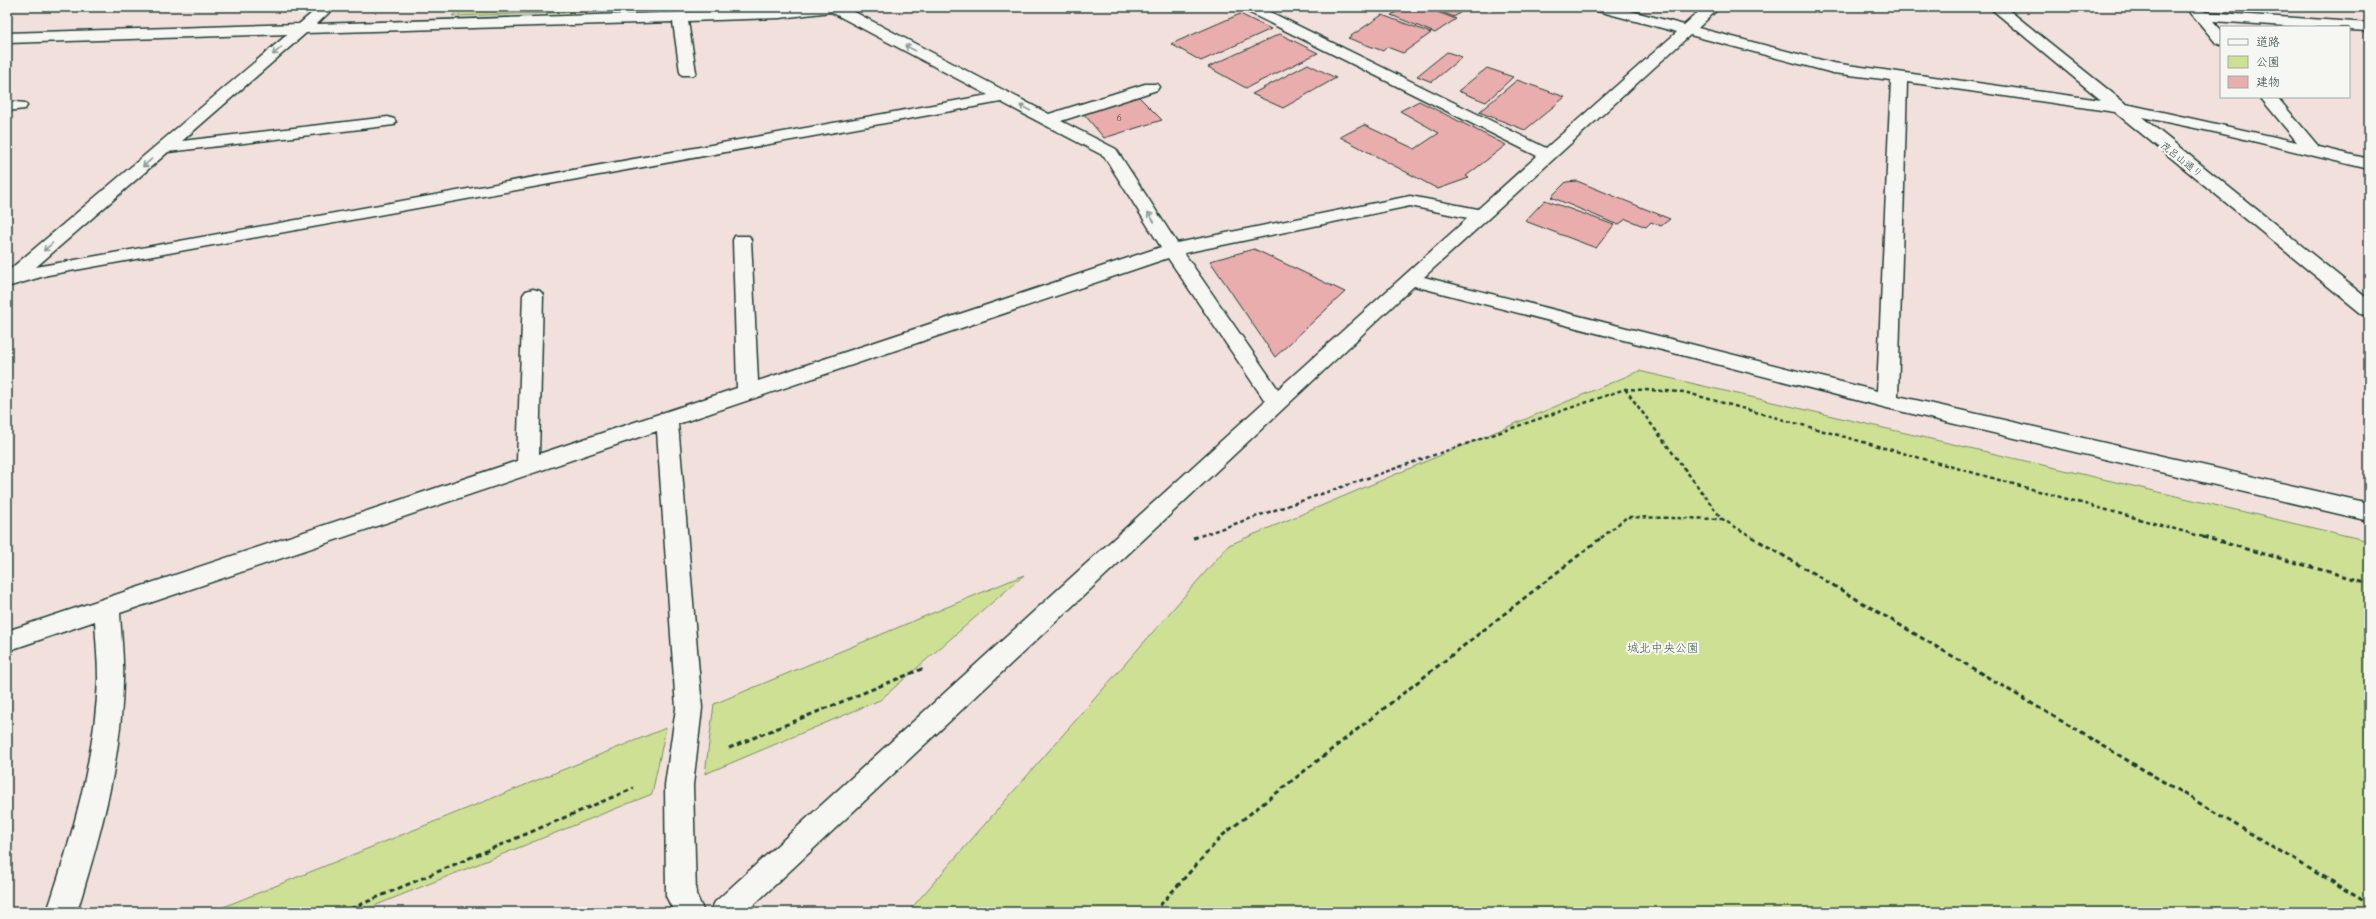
<svg xmlns="http://www.w3.org/2000/svg" width="2376" height="919" font-family="Delius,'Klee One',sans-serif">
	<rect width="100%" height="100%" fill="#f2e0dd"/>
	<filter id="ink" filterUnits="userSpaceOnUse"><feTurbulence type="fractalNoise" baseFrequency=".025" numOctaves="2"/><feDisplacementMap in="SourceGraphic" scale="8" xChannelSelector="R" yChannelSelector="G"/><feConvolveMatrix kernelMatrix="1 2 1 2 8 2 1 2 1" color-interpolation-filters="sRGB"/></filter>
	<g filter="url(#ink)">
		<path fill="#cee094" stroke="#768e64" d="M461,7h189l4,3 -202,6z
			M1639,371l730,170v371h-1461l321,-367z
			M1024,575l-144,125 -175,74 9,-70z
			M666,728l-14,66 -293,118h-148z"/>
		<path fill="#e8adac" stroke="#1f3d34" d="M1405,7h19l32,12 -21,14 -44,-18z
			M1429,7h39l-14,10z
			M1240,14l31,15 -70,32 -30,-17z
			M1382,15l49,18 -28,20 -16,-6 -4,4 -35,-13z
			M1280,34l38,19 -72,35 -38,-21z
			M1447,52l15,5 -30,25 -15,-6z
			M1308,64l28,14 -53,30 -31,-14z
			M1487,68l26,9 -27,25 -28,-11z
			M1517,80l48,17 -40,33 -46,-18z
			M1138,96l24,24 -58,18 -21,-25z
			M1419,101l87,44 -40,31 3,2 -31,11 -98,-52 24,-12 51,24 24,-16 -39,-22z
			M1577,181l93,38 -9,7 -10,-4 -5,5 -20,-8 -8,6 -67,-28 15,-15z
			M1545,200l69,25 -18,23 -71,-27z
			M1254,249l91,43 -70,65 -65,-96z"/>
		<g fill="none" stroke-linecap="round" stroke-linejoin="round">
			<g stroke="#1f3d34" stroke-width="3">
				<path id="minor" d="M319,7h16l-18,17 528,-17 204,107 96,-30h12l2,3 -2,3 -96,31 55,28 61,94 233,-47 68,13 59,-53 -293,-146 -2,-3h18l286,141 131,-116 -83,-22 -2,-3h24l68,18 20,-18h16l-22,21 135,35 268,37 -112,-93h16l121,97 171,38 -37,-45h17l42,50 50,12v10l-150,-36 -77,-16 227,183v16l-7,-2 -247,-202 -208,-30 -9,314 471,107v18l-482,-113 -473,-122 -668,626h-36l5,-10 550,-501 -97,-143 -490,166 24,284 -9,77 3,109 8,18h-30l-8,-16 -1,-111 11,-77 -19,-277 -537,182c1,22 4,45 3,67 -1,79 -23,157 -46,232h-30c25,-75 48,-153 51,-233 0,-19 -2,-38 -3,-58l-88,30v-20l510,-170 6,-166 3,-4 7,-2 7,2 3,4 -4,159 198,-66 -4,-148 2,-4h14l2,4 7,141 403,-134 -57,-91 -103,-54 -953,173 -41,12 1,-16 280,-237 -281,9v-10l292,-9zM831,12l157,83 -952,172 132,-115 226,-27 2,-3 -2,-3 -6,-2 -206,24 124,-108 367,-11 7,50 2,3h12l2,-3 -8,-51 92,-3zM1690,35l143,38 58,7 -14,311 -453,-114zM1410,206l58,12 -190,171 -94,-136z
					M2191,7h10l4,5 164,11v8l-20,-1v-3h-48l-88,-6 8,9v15l-5,-2 -25,-30 -2,-3z
					M7,101l18,2 2,3 -2,3 -18,2z"/>
			</g>
			<path stroke="#1f3d34" stroke-width="2.5" stroke-dasharray="4 3" stroke-linecap="butt" d="M1625,389l97,130 32,19
				M1194,538l431,-149 59,3 523,146
				M1601,538l26,-21 94,2"/>
			<path stroke="#1f3d34" stroke-width="3" stroke-dasharray="5 3.5" stroke-linecap="butt" d="M1752,537l617,367
				M2203,537l166,46
				M1193,538l4,-1
				M729,748l195,-80
				M343,912l291,-124
				M1154,912l69,-77 379,-298"/>
			<use href="#minor" fill="#f6f6f2" fill-rule="evenodd"/>
		</g>
		<defs><path id="oneway-shaft" d="M-6 0H5M1.5-3L5.5 0L1.5 3" fill="none" stroke-width="1.6" stroke-linecap="round" stroke-linejoin="round"/></defs>
		<g stroke="#8a9a93">
			<use href="#oneway-shaft" transform="translate(910 48) rotate(-152)"/>
			<use href="#oneway-shaft" transform="translate(277 51) rotate(139)"/>
			<use href="#oneway-shaft" transform="translate(1025 108) rotate(-152)"/>
			<use href="#oneway-shaft" transform="translate(147 163) rotate(139)"/>
			<use href="#oneway-shaft" transform="translate(1151 217) rotate(-123)"/>
			<use href="#oneway-shaft" transform="translate(48 247) rotate(139)"/>
		</g>
	</g>
	<g text-anchor="middle" stroke-width="4" stroke-linejoin="round" paint-order="stroke">
		<g font-size="9" fill="#515952">
			<text x="1119" y="121">6</text>
		</g>
		<g font-size="10" fill="#1f3d34" stroke="#f6f6f2">
			<text transform="translate(2182 159) rotate(39)" y="4">茂呂山通り</text>
		</g>
		<g font-size="12" fill="#425e47" stroke="#f6f6f2">
			<text x="1663" y="652">城北中央公園</text>
		</g>
	</g>
	<rect width="2376" height="919" fill="none" stroke="#f6f6f2" stroke-width="24"/>
	<rect x="12" y="12" width="2352" height="895" fill="none" stroke="#1f3d34" stroke-width="1.5" filter="url(#ink)"/>
	<rect x="2220" y="26" width="130" height="72" fill="#f6f6f2" stroke="#a0aca6"/>
	<rect x="2228" y="39" width="20" height="6" fill="#f6f6f2" stroke="#a0aca6"/>
	<text x="2256" y="46" font-size="12" fill="#1f3d34">道路</text>
	<rect x="2228" y="56" width="20" height="12" fill="#cee094" stroke="#a0aca6"/>
	<text x="2256" y="66" font-size="12" fill="#1f3d34">公園</text>
	<rect x="2228" y="76" width="20" height="12" fill="#e8adac" stroke="#a0aca6"/>
	<text x="2256" y="86" font-size="12" fill="#1f3d34">建物</text>
</svg>
